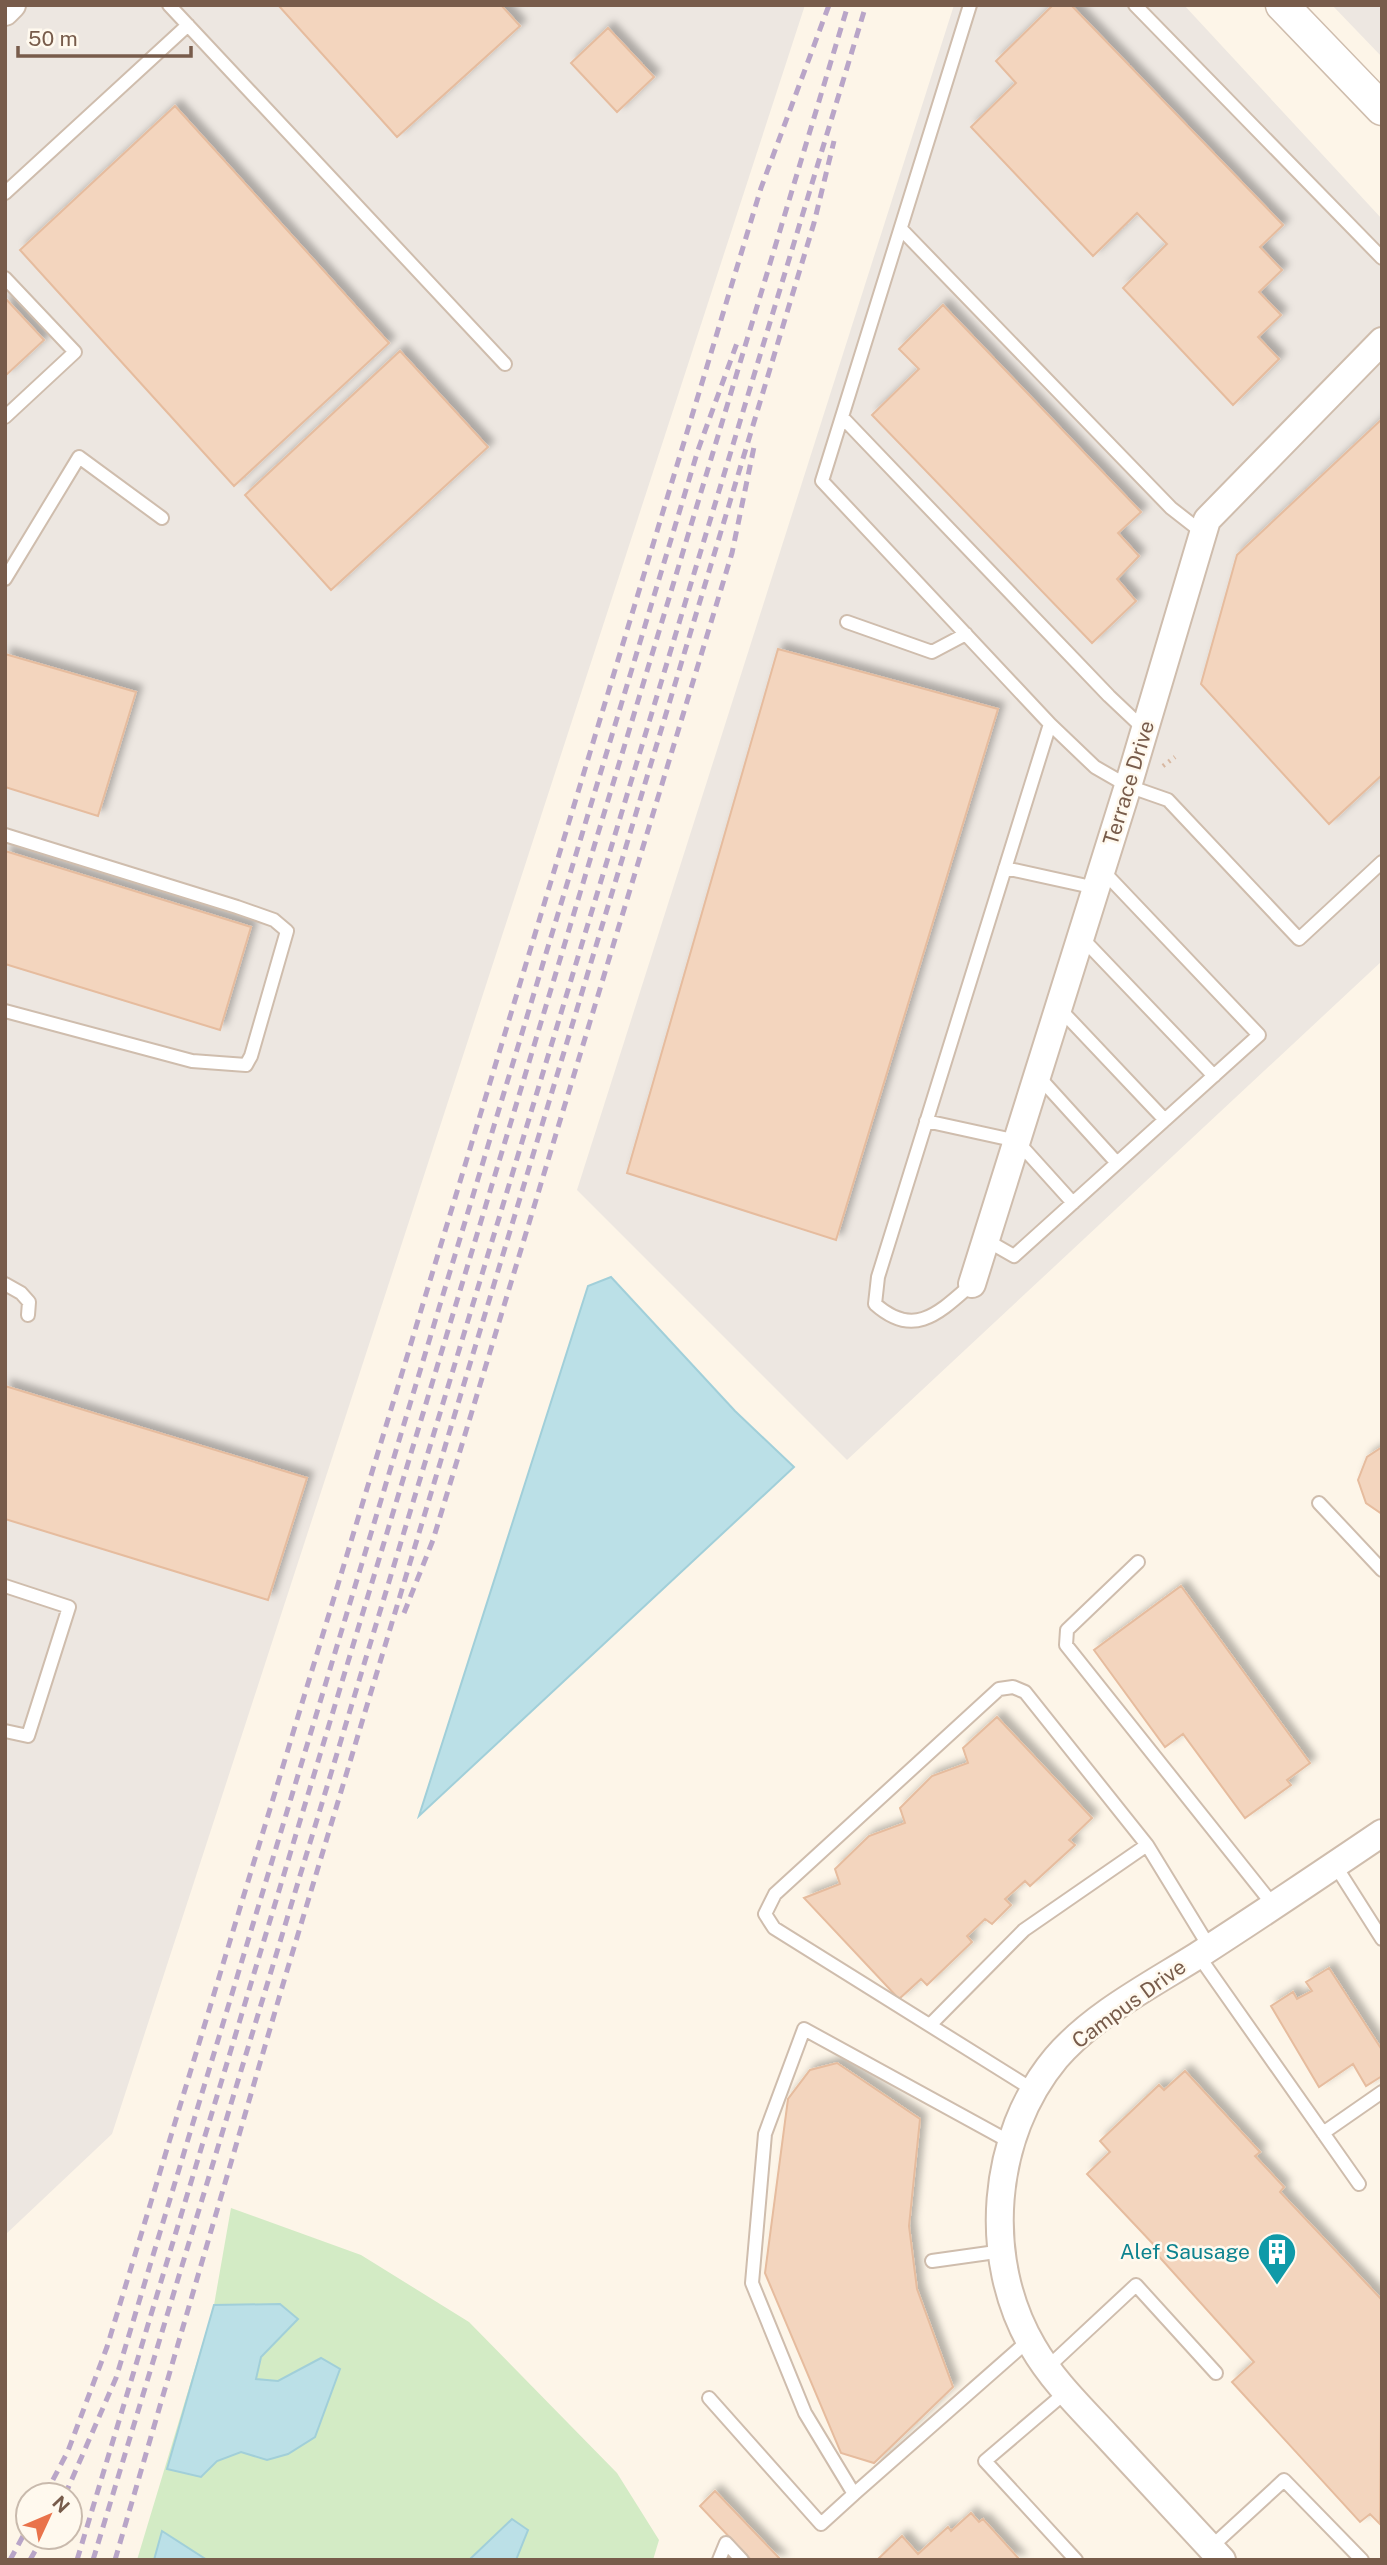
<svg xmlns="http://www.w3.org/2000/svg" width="1387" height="2565" font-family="'Public Sans',sans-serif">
	<defs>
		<filter id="shadow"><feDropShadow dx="6" dy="-6" stdDeviation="3.5" flood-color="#0004"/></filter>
	</defs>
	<rect width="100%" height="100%" fill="#fdf5e8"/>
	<path fill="#ede7e1" d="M5,5h800l-693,2129 -107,101z
		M954,5h230l198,214v742l-535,499 -270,-270z
		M1332,5h50v52z"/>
	<path fill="#d3ebc5" d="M231,2208l130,47 108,67 148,151 42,67 -6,20h-516l77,-255z"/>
	<path fill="#bbe0e7" stroke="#a1cfd9" stroke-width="2" d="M611,1277l124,134 59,56 -375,349 169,-530z
		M280,2304l18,15 -37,38 -5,22 22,2 43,-23 19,11 -25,68 -27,17 -21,6 -26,-8 -24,9 -16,16 -34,-8 47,-164z
		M512,2519l16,11 -12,30h-47z
		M162,2531l45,29h-53z"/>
	<path fill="#f3d5be" stroke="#e6bc9e" stroke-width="2" filter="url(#shadow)" d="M278,5h223l19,21 -123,111z
		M1053,5h18l212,220 -23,22 22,23 -23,22 22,23 -23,22 21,22 -46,46 -110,-117 44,-44 -30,-31 -44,43 -122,-129 45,-44 -20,-22z
		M608,28l46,49 -37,35 -46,-49z
		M175,106l214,237 -155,143 -214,-236z
		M5,298l39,42 -39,36z
		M943,305l198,207 -23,21 21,23 -22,23 19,22 -44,42 -220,-228 47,-46 -20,-20z
		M400,351l88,96 -157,143 -86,-95z
		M1382,419v356l-53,49 -128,-140 36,-129z
		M778,649l220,60 -162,531 -209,-67z
		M5,654l131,38 -38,124 -93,-29z
		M5,851l246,76 -31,103 -215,-66z
		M5,1386l302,92 -39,122 -263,-81z
		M1382,1447v67l-16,-11 -8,-23 9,-23z
		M1181,1586l129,177 -23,17 4,5 -46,33 -62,-84 -18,13 -71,-97z
		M997,1717l95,101 -23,22 6,5 -45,41 -5,-5 -20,18 6,6 -19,19 -7,-5 -18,17 5,6 -45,43 -6,-6 -22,20 -95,-101 36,-14 -5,-15 34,-33 36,-13 -5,-15 32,-32 36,-13 -5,-15z
		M1329,1968l53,82v26l-16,10 -13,-22 -34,23 -48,-81 22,-14 4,7 15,-8 -6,-9z
		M837,2063l83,56 -11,107 8,63 36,98 -79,76 -33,-10 -76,-180 23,-174 22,-29z
		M1185,2071l75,81 -5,4 29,31 -4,5 102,108 -2,224 -10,-10 -10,8 -128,-140 22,-20 -100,-111v-6l-67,-71 23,-22 -10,-11 59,-56 5,5z
		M715,2491l66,69h-30l-51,-54z
		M971,2513l8,9 4,-3 37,41h-143l25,-24 16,18 30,-27 3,4z"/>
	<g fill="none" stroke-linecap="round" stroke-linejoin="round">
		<g stroke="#cfbdad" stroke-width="16">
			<path id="service" d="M169,5l336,359
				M970,5l-148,476 228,243
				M1135,5l247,253
				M5,193l183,-168
				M901,229l270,279 32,25
				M5,278l70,74 -70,65
				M842,417l267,279 36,34
				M5,579l74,-122 83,61
				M847,622l85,30 34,-18
				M5,835l232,72 37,13 13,11 -36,125 -5,9 -54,-4 -187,-50
				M1005,868l91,20
				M1081,937l133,139
				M1059,1008l106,112
				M1038,1076l79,87
				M926,1121l91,20 56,62
				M986,1240l28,16 245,-221 -157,-165
				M5,1284l16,9 8,9 -1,13
				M972,1284c-33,29 -58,55 -97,20l3,-27 172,-553 45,43 33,19 40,14 131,139 83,-77
				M1319,1503l63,67
				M1138,1562l-71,68 -1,15 208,261
				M5,1586l64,21 -41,129 -23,-5
				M1335,1865l47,74
				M1198,1955l161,229
				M930,2025l94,-95 123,-85
				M1035,2091l-261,-163 -9,-14 10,-20 224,-205 14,-2 12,5 122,153 63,103
				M1323,2133l59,-41
				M1012,2143l-208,-114 -39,105 -13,149 53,130 49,81 175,-154
				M932,2261l71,-10
				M1048,2367l88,-82 80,88
				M1066,2392l-81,69 91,99
				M709,2398l112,126 33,-30
				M1210,2548l74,-68 78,80
				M719,2560l7,-17 16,17"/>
		</g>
		<g stroke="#cfbdad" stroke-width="30">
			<path id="minor" d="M5,12l7,-7
				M972,1284l156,-498 79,-266 175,-179
				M1222,2560c-39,-42 -77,-83 -115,-124 -26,-28 -55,-56 -74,-89 -52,-88 -42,-211 23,-289 37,-43 93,-72 141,-102 62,-40 123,-81 185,-123"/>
		</g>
		<g stroke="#cfbdad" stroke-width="35">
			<path id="tertiary" d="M1282,5l100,104"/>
		</g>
		<path stroke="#d8b8a1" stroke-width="4.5" stroke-dasharray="2 5" stroke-linecap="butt" d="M1163,766l12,-9"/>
		<use href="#service" stroke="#fff" stroke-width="12"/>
		<use href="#minor" stroke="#fff" stroke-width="26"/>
		<use href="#tertiary" stroke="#fff" stroke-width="32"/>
		<path stroke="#b9a5c8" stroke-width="5" stroke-dasharray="10 7" stroke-linecap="butt" d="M404,1613l29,-73 299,-987 22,-106
			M45,2495l23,-44 39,-104 654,-2159 68,-183
			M65,2495l51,-117 582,-1928 39,-107
			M10,2560l18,-33
			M30,2560l13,-23
			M77,2560l771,-2555
			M93,2560l773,-2555
			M115,2560l171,-586 528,-1751 20,-82"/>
	</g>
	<defs>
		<g id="building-pin" transform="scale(2.0125)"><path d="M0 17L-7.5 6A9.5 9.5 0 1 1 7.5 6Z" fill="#0f9aa8" stroke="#fff9ee"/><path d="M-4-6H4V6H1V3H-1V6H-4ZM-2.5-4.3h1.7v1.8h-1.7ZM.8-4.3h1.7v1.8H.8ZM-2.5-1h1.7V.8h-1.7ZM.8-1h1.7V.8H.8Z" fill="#fff"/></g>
	</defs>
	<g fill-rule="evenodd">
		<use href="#building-pin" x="1277" y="2252"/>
	</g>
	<g text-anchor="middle" stroke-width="5" stroke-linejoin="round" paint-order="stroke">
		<g font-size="21" fill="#785c4b" stroke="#fff9ee">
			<text transform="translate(1129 783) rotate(-73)" y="7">Terrace Drive</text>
			<text transform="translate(1129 2004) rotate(-36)" y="7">Campus Drive</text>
		</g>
		<g font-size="21" fill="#0d838f" stroke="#fff9ee" text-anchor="end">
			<text x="1250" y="2259">Alef Sausage</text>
		</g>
	</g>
	<rect width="1387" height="2565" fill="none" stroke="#785c4b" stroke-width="14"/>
	<g transform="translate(49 2516) rotate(46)"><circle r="33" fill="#fff9ee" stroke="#c9baad" stroke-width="2"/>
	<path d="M0-5L12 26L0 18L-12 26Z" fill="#e9734b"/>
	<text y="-10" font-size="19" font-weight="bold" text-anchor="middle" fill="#785c4b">N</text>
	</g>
	<path d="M18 46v10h173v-10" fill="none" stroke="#785c4b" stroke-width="3.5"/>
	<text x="28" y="46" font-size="21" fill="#785c4b" stroke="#fff9ee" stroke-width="5" paint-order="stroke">50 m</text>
</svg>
